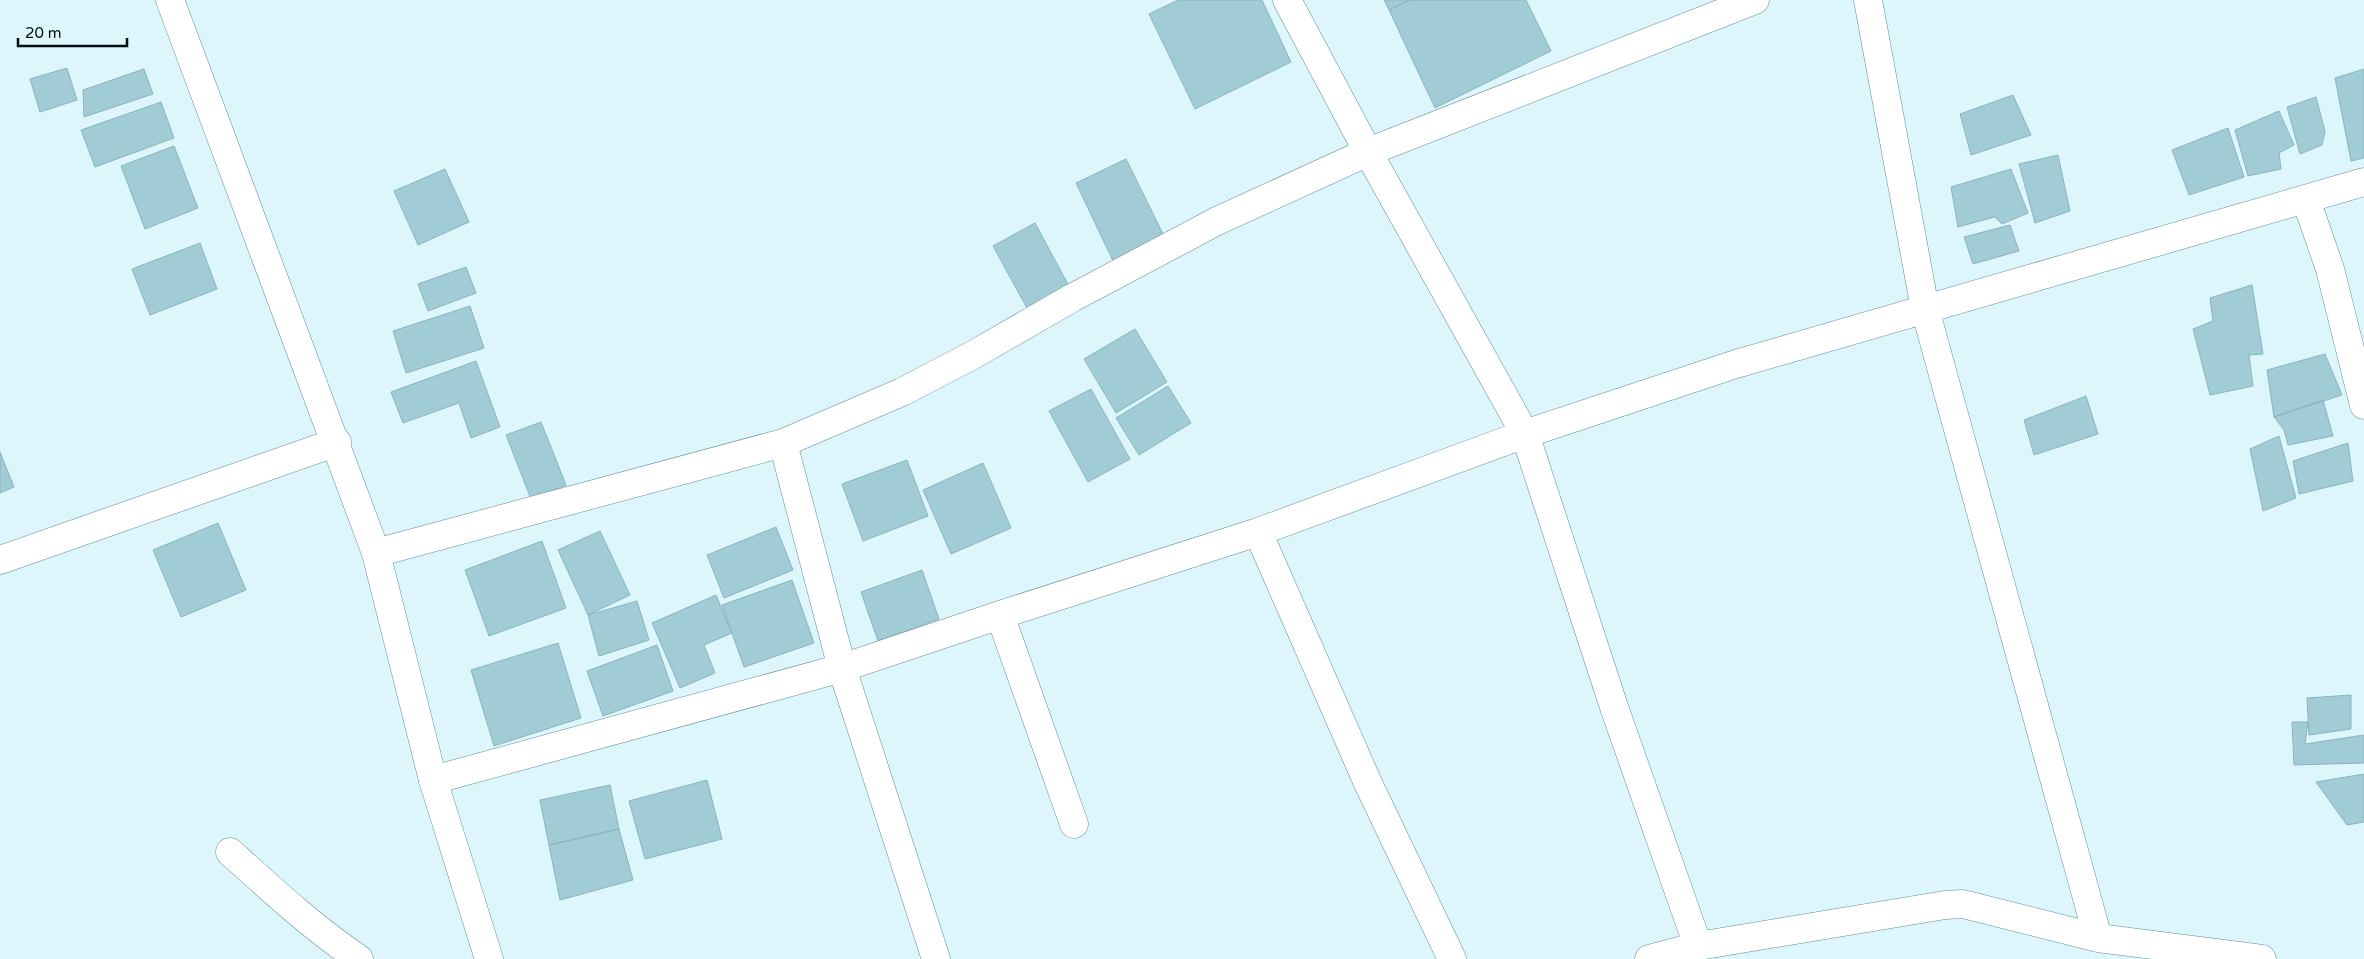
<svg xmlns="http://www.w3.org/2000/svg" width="2364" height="959" font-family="'Varela Round',sans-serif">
	<rect width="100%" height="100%" fill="#ddf6fc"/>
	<path fill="#a2ccd5" stroke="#8ab4bd" d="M1178,0h84l29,62 -96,47 -46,-95z
		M1384,0h26l-21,10z
		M1410,0h116l25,51 -116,57 -46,-98z
		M67,68l10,32 -37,12 -10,-33z
		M144,69l9,25 -69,23 -1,-27z
		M2364,69v89l-13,3 -16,-83z
		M2013,95l18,40 -60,20 -11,-41z
		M2316,97l9,34 -3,14 -22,9 -13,-47z
		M161,102l13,36 -79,29 -14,-37z
		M2279,111l15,34 -15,8 2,16 -33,7 -13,-46z
		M2228,128l16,49 -55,18 -17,-45z
		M174,146l24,62 -53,21 -24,-63z
		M2058,155l12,56 -35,12 -16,-59z
		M1126,159l40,81 -51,25 -39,-82z
		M445,169l24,53 -51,23 -24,-54z
		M2011,169l17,44 -26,11 -7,-7 -37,10 -7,-40z
		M1035,223l35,65 -42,22 -35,-64z
		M2010,225l9,26 -46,13 -9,-27z
		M200,243l17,46 -67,26 -18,-46z
		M466,267l10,26 -48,18 -10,-27z
		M2252,285l11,69 -14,1 4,31 -43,9 -17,-66 20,-8 -3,-23z
		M470,306l14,42 -78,25 -13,-42z
		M1135,329l32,53 -51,31 -32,-54z
		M2325,354l17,41 -68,22 -7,-47z
		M476,361l24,66 -29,11 -12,-35 -56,20 -12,-31z
		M1168,386l23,37 -52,32 -23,-37z
		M1091,389l39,70 -42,23 -39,-71z
		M2086,396l12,38 -64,21 -10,-35z
		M2323,400l10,36 -45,9 -4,-15 -10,-13z
		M541,422l25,63 -35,14 -25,-64z
		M2279,436l17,62 -33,13 -13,-62z
		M2348,443l5,38 -54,13 -6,-33z
		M0,452l14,35 -14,6z
		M907,460l21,56 -65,25 -21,-57z
		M983,463l28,65 -60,26 -28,-64z
		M218,523l28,67 -65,27 -28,-67z
		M776,527l17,43 -69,28 -17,-43z
		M600,531l30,64 -42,20 -30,-65z
		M542,541l24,67 -77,28 -24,-66z
		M922,570l17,49 -61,22 -17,-49z
		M792,580l22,63 -70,24 -22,-62z
		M716,595l16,38 -28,12 11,28 -35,15 -28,-65z
		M637,601l12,39 -50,16 -11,-41z
		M558,643l23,75 -87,28 -23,-76z
		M657,645l16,46 -70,25 -16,-45z
		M2351,695v34l-42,6 -2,-37z
		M2292,722h16l-3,22 59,-9v28l-70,2z
		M2364,774v48l-17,3 -31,-43z
		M707,780l15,59 -77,20 -16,-58z
		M610,785l9,44 -70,16 -9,-45z
		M619,829l14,51 -73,20 -11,-55z"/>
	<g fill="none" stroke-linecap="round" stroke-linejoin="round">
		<g stroke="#648c95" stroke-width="29">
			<path id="minor" d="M1287,0l81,152 157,282 89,273 84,239
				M1868,0l57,309 173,629
				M2306,200l24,69 34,136
				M783,443l59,225 94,291
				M1258,532l109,249 85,178
				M376,553l407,-110 119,-51 71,-37 99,-57 145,-77 151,-69 387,-152
				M0,560l337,-118
				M1000,615l74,209
				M433,780l409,-112 158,-53 258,-83 267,-98 211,-70 628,-182
				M230,852c42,38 82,75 129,107
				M1649,959l49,-13 247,-41 18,-1 135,34 164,21"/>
		</g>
		<g stroke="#648c95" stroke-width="29">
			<path id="secondary" d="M170,0l206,553 57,227 56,179"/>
		</g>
		<use href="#minor" stroke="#fff" stroke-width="28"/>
		<use href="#secondary" stroke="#fff" stroke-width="28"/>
	</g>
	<path d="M18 38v8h109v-8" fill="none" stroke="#020f12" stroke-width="2.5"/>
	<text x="25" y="38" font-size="15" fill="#020f12" stroke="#ddf6fc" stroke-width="4" paint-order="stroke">20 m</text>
</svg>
